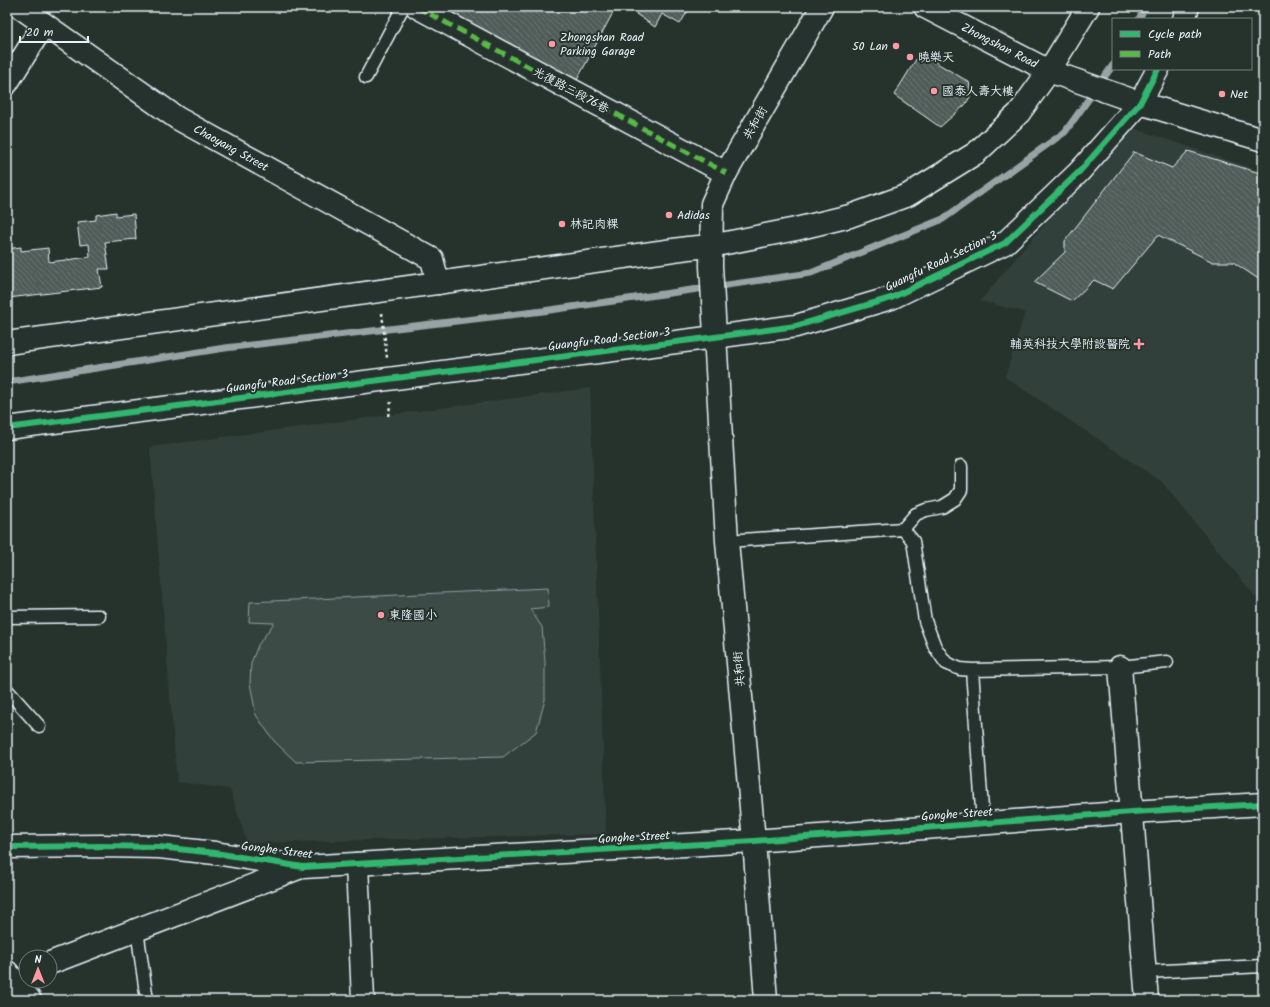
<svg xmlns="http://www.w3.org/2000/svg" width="1270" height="1007" font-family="Kalam,'LXGW WenKai TC',sans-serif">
	<defs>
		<pattern id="building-back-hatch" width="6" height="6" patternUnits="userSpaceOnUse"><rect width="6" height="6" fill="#505c59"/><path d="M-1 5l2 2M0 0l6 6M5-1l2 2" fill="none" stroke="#697472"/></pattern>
	</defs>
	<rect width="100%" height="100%" fill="#26332d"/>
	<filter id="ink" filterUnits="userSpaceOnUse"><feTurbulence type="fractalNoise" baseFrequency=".025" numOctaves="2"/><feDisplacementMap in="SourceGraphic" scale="8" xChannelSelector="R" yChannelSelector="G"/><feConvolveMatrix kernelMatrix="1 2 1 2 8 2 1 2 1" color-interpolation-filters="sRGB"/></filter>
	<g filter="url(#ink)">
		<path fill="#333f3a" d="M1127,126l136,46v434l-101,-124 -157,-105 20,-65 -45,-11z
			M590,388l16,446 -359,9 -17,-54 -53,-7 -27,-335z"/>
		<path fill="#3e4b47" stroke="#939ea0" d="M548,588l1,19 -19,2 12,18 3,34v39l-9,32 -33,25 -207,5 -22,-21 -18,-26 -6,-32 1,-20 7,-18 16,-22 -25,-1 1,-20z"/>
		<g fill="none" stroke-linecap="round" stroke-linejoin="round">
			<path stroke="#98a3a5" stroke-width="7" d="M1139,19l6,-12
				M7,382l218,-34 318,-37 268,-38 132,-54 122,-87 48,-67"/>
		</g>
		<path fill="url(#building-back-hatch)" stroke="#e8f1f8" d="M438,7h178l-39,73z
			M641,7h49l-10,17 -18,-10 -7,13 -19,-13z
			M920,53l49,29 1,5v10l-5,8 -25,22 -46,-32z
			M1188,151l75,23v108l-30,-20h-20l-55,-27 -45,54 -19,-9 -22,21 -38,-19 31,-30v-11l69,-89 38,16z
			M116,212v4l18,-2 2,25 -31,3 4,27h-10l3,18 -94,11 -1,-49 14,-2v4l27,-3 1,14 41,-5 -1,-13 -9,1 -3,-23 19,-2v-5z"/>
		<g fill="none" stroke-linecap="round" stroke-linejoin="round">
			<g stroke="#e8f1f8" stroke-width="15">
				<path id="service" d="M366,77l37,-70
					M961,466v24l-6,9 -13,8 -16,3 -10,4 -13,15 10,12 12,80 10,26 11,16 14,6 12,1 148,-3 47,-5
					M727,541l176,-12
					M7,617l92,-1
					M972,670l11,153
					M7,690l32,36
					M137,930l10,70
					M1145,972l118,-6"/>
			</g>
			<g stroke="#e8f1f8" stroke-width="25">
				<g id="minor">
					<path id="s1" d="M20,7l157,111 255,141 6,24"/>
					<path d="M417,7l309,166"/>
					<path d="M1184,19l4,-12"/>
					<path d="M7,83l37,-59"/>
					<path d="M7,343l681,-95 23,-2 85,-17 54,-13 58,-21 68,-42 43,-40 30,-42 39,-64"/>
					<path d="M7,428l708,-91 81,-11 95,-28 62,-30 52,-25 74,-71 61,-69 18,-34"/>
					<path d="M1120,667l27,333"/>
					<path d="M7,847l94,-1 58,1 56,6 88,14 451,-26 378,-29 131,-8"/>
					<path d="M357,864l6,136"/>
					<path d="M50,963l251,-96"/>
					<path d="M7,972l23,28"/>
					<path d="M766,1000l-12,-159 -27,-300 -16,-275 1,-62 14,-31 96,-166"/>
				</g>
			</g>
			<g stroke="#e8f1f8" stroke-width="25">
				<g id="secondary">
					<path id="s2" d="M925,7l124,64 91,32 123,37"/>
				</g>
			</g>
			<path stroke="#e8f1f8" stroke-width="2.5" stroke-dasharray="3 3" stroke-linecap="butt" d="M382,313l5,45
				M388,416l3,-14"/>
			<use href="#service" stroke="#26332d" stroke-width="12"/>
			<use href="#minor" stroke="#26332d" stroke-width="22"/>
			<use href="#secondary" stroke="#26332d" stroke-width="22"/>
			<path stroke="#58b947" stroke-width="5" stroke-dasharray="10 5" stroke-linecap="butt" d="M417,7l309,166"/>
			<g stroke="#26332d" stroke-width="8">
				<path id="cycleway" d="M7,428l708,-91 81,-11 95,-28 62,-30 52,-25 74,-71 61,-69 18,-34
					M7,847l94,-1 58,1 56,6 88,14 451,-26 378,-29 131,-8"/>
			</g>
			<use href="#cycleway" stroke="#33b770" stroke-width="6"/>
		</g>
	</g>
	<g fill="#ff9aa2" stroke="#26332d" stroke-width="1.5">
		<circle cx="552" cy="44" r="4"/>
		<circle cx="896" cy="46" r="4"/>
		<circle cx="910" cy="57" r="4"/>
		<circle cx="934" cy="91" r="4"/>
		<circle cx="1222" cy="94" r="4"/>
		<circle cx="669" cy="215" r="4"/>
		<circle cx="562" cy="224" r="4"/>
		<path d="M1137 338h4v4h4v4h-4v4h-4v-4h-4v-4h4z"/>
		<circle cx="381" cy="615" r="4"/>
	</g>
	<g text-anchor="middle" stroke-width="4" stroke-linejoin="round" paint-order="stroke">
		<g font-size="12" fill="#e8f1f8" stroke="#26332d" text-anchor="start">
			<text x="560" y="41">Zhongshan Road<tspan x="560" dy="14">Parking Garage</tspan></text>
			<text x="888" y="50" text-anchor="end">50 Lan</text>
			<text x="918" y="61">曉樂天</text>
			<text x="942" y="95">國泰人壽大樓</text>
			<text x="1230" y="98">Net</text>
			<text x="677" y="219">Adidas</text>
			<text x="570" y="228">林記肉粿</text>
			<text x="1130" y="348" text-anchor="end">輔英科技大學附設醫院</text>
			<text x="389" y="619">東隆國小</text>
		</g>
		<g font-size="12" fill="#e8f1f8" stroke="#26332d">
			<text dy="4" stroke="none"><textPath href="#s2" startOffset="84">Zhongshan Road</textPath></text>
			<text transform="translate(571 90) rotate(28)" y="4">光復路三段76巷</text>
			<text transform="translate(755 123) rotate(-60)" y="4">共和街</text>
			<text dy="4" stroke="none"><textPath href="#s1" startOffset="254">Chaoyang Street</textPath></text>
			<text transform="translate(941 261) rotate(-26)" y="4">Guangfu Road Section 3</text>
			<text transform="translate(609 339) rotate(-7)" y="4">Guangfu Road Section 3</text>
			<text transform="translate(287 381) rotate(-7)" y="4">Guangfu Road Section 3</text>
			<text transform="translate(739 669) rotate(-95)" y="4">共和街</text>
			<text transform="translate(957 814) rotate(-4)" y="4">Gonghe Street</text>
			<text transform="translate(634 837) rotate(-3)" y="4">Gonghe Street</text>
			<text transform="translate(277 850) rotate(7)" y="4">Gonghe Street</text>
		</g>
	</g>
	<rect width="1270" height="1007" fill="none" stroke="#26332d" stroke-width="24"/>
	<rect x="12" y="12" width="1246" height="983" fill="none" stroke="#e8f1f8" stroke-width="1.5" filter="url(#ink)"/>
	<rect x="1112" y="18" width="140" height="52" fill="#26332d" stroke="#747f7e"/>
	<rect x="1120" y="31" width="20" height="6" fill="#33b770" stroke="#747f7e"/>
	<text x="1148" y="38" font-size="12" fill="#e8f1f8">Cycle path</text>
	<rect x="1120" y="51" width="20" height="6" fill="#58b947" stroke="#747f7e"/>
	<text x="1148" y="58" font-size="12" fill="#e8f1f8">Path</text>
	<g transform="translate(38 969)"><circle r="19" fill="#26332d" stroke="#747f7e"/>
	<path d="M0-3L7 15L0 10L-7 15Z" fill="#ff9aa2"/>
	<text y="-6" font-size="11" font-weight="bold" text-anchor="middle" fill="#e8f1f8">N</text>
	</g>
	<path d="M20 36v6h68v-6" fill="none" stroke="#e8f1f8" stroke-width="2"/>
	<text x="26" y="36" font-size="12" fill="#e8f1f8" stroke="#26332d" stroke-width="3" paint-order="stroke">20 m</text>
</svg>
